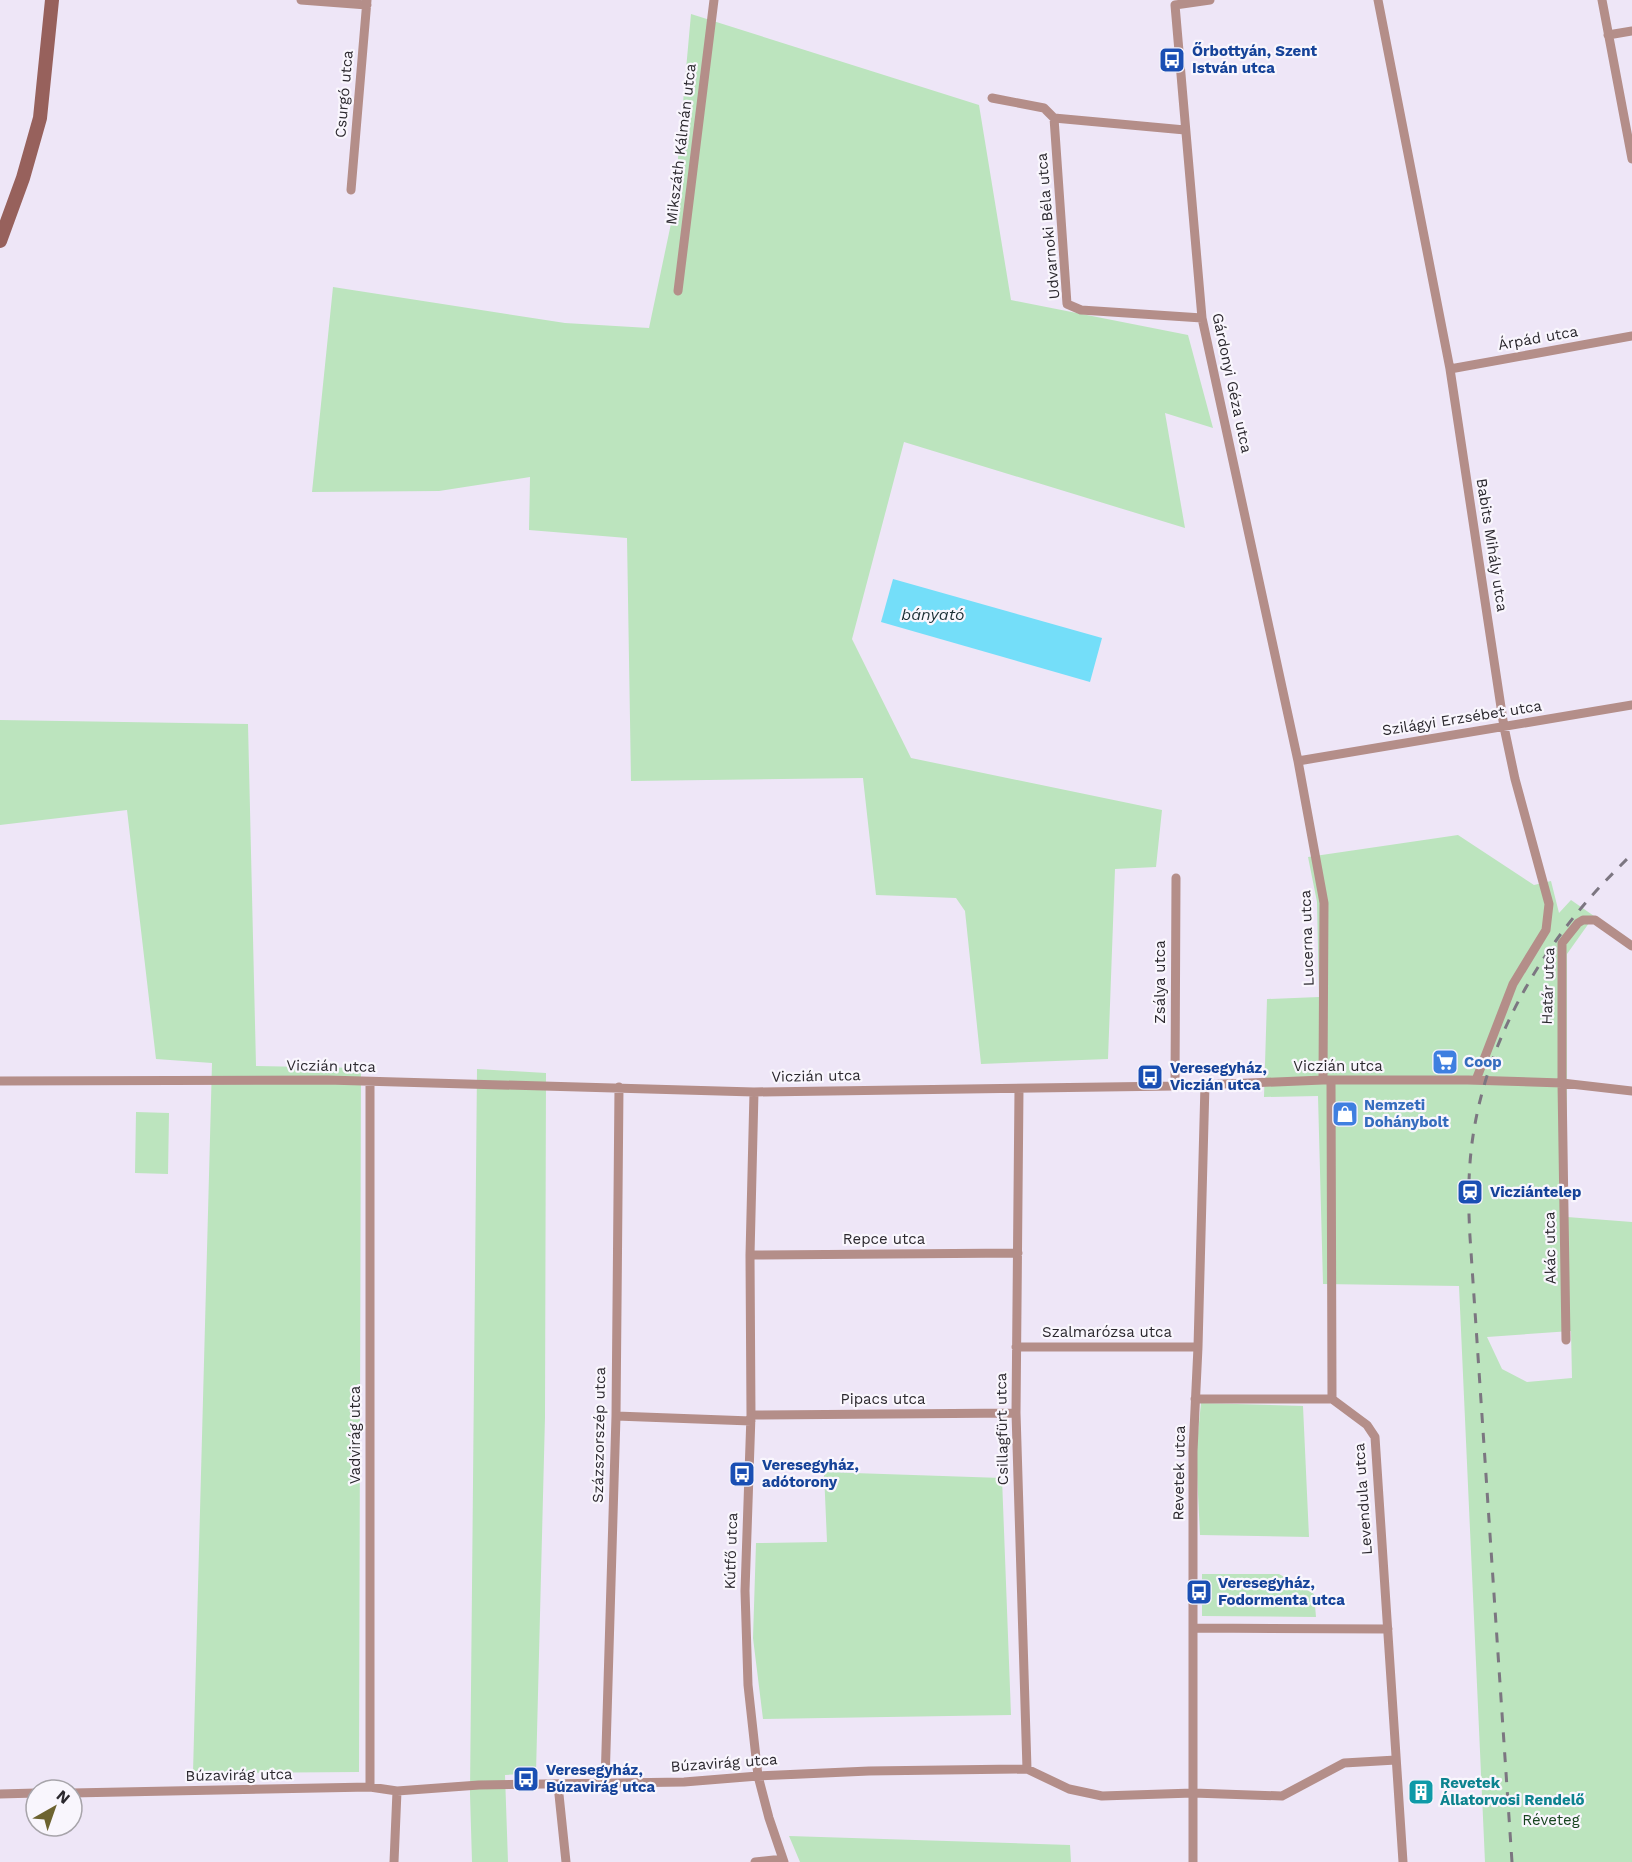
<svg xmlns="http://www.w3.org/2000/svg" width="1632" height="1862" font-family="'Work Sans',sans-serif">
	<rect width="100%" height="100%" fill="#eee6f7"/>
	<path fill="#bce4be" fill-rule="evenodd" d="M691,14l288,91 32,195 177,35 25,93 -48,-15 20,115 -281,-86 -52,197 59,119 251,52 -6,57 -41,2 -7,190 -127,5 -16,-153 -9,-13 -80,-3 -13,-117 -232,3 -4,-243 -98,-8 1,-53 -91,14 -127,1 21,-205 232,36 84,5 24,-114z
		M0,720l248,4 8,342 105,2 -2,704 -166,1 19,-710 -56,-4 -29,-249 -127,15z
		M1458,835l76,50 17,-4 8,32 12,-13 23,16 -27,38v263l65,5v640h-147l-26,-576 -136,-2 -5,-188 -54,1 3,-98 52,-2 -2,-95 -9,-45zM1571,1331l1,47 -45,4 -25,-13 -15,-32z
		M477,1069l69,4 -1,344 -9,356 -31,2 3,87h-36l-2,-68z
		M136,1112l33,1 -1,61 -33,-1z
		M1201,1403l102,3 6,131 -109,-2 -4,-82z
		M824,1472l178,6 9,237 -248,4 -10,-81 3,-95 71,-1z
		M1202,1574h77l35,20 2,23 -114,-1z
		M789,1836l281,9 1,17h-271z"/>
	<path fill="#74def9" d="M893,579l209,59 -12,44 -209,-60z"/>
	<g fill="none" stroke-linecap="round" stroke-linejoin="round">
		<path stroke="#b48e89" stroke-width="9" d="M301,0l66,5
			M1378,0l72,369 54,358 11,52 34,125 -3,26 -33,54 -37,96
			M1602,0l30,159
			M1175,5l27,313 96,443 26,142 -1,177
			M1175,5l35,-5
			M1608,35l24,-4
			M992,98l52,10 10,10
			M1185,130l-131,-12 13,186 14,6 121,8
			M351,190l16,-190
			M678,291l36,-291
			M1450,369l182,-33
			M1298,761l334,-56
			M0,1081l327,-1 427,12 421,-6 148,-6h145l94,3 70,8
			M1331,1081l1,318 35,26 8,12 28,425
			M370,1082v705
			M1175,1086l1,-208
			M1019,1089l-3,324 11,356
			M754,1092l-4,163 1,160 -6,176 3,94 10,91 11,42 15,44
			M750,1255l268,-2
			M1566,1340l-4,-257v-140l16,-20 5,-3h12l37,26
			M1016,1347h182
			M1195,1399h137
			M751,1415l265,-2
			M616,1416l135,5
			M1195,1628l193,1
			M605,1783l11,-367 3,-329
			M558,1785l8,77
			M72,1793l298,-6 27,4 82,-6 205,-3 74,-6 111,-5 158,-2 42,20 33,7 91,-3 89,3 62,-33 52,-3
			M0,1794l36,-1
			M394,1862l3,-71
			M755,1862l28,-3
			M1193,1862v-411l5,-104 7,-263"/>
		<path stroke="#97615c" stroke-width="14" d="M0,241l23,-63 17,-60 12,-118"/>
		<path stroke="#7c7681" stroke-width="3" stroke-dasharray="10 10" stroke-linecap="butt" d="M1512,1862l-42,-625c-2,-34 -2,-68 3,-101 13,-87 57,-169 115,-236 14,-16 29,-31 44,-46"/>
	</g>
	<defs>
		<g id="bus-square" transform="scale(1.35)"><rect x="-9" y="-9" width="18" height="18" rx="4" fill="#1a4fb4" stroke="#f9f6fd"/><path d="M-5-6H5V4H4V6H2V4H-2V6H-4V4H-5ZM-3.5-4V0h7V-4ZM-3.5 1.2v1.5H-2V1.2ZM2 1.2v1.5H3.5V1.2Z" fill="#fff"/></g>
		<g id="supermarket-square" transform="scale(1.35)"><rect x="-9" y="-9" width="18" height="18" rx="4" fill="#3f7fe0" stroke="#f9f6fd"/><path d="M-6-5.5h2.5l.6 2H6L4.5 2H-2.5L-4.4-4H-6ZM-1.5 3.2a1.3 1.3 0 1 0 .1 0ZM3 3.2a1.3 1.3 0 1 0 .1 0Z" fill="#fff"/></g>
		<g id="shop-square" transform="scale(1.35)"><rect x="-9" y="-9" width="18" height="18" rx="4" fill="#3f7fe0" stroke="#f9f6fd"/><path d="M-5-2.5h2.3a2.7 3.5 0 0 1 5.4 0H5L5.5 6h-11ZM-1.5-2.5h3a1.5 2.3 0 0 0-3 0Z" fill="#fff"/></g>
		<g id="station-square" transform="scale(1.35)"><rect x="-9" y="-9" width="18" height="18" rx="4" fill="#1a4fb4" stroke="#f9f6fd"/><path d="M-3-6H3Q5-6 5-4V2Q5 4 3 4L4.5 6H3L1.5 4h-3L-3 6H-4.5L-3 4Q-5 4-5 2V-4Q-5-6-3-6ZM-3.5-4v3h7v-3ZM-3.5 1v1.5H-2V1ZM2 1v1.5H3.5V1Z" fill="#fff"/></g>
		<g id="building-square" transform="scale(1.35)"><rect x="-9" y="-9" width="18" height="18" rx="4" fill="#0f9aa8" stroke="#f9f6fd"/><path d="M-4-6H4V6H1V3H-1V6H-4ZM-2.5-4.3h1.7v1.8h-1.7ZM.8-4.3h1.7v1.8H.8ZM-2.5-1h1.7V.8h-1.7ZM.8-1h1.7V.8H.8Z" fill="#fff"/></g>
	</defs>
	<g fill-rule="evenodd">
		<use href="#bus-square" x="1172" y="60"/>
		<use href="#supermarket-square" x="1445" y="1062"/>
		<use href="#bus-square" x="1150" y="1077"/>
		<use href="#shop-square" x="1345" y="1114"/>
		<use href="#station-square" x="1470" y="1192"/>
		<use href="#bus-square" x="742" y="1474"/>
		<use href="#bus-square" x="1199" y="1592"/>
		<use href="#bus-square" x="526" y="1779"/>
		<use href="#building-square" x="1421" y="1792"/>
	</g>
	<g text-anchor="middle" stroke-width="4.5" stroke-linejoin="round" paint-order="stroke">
		<g font-size="15" font-weight="bold" fill="#164399" stroke="#f9f6fd" text-anchor="start">
			<text x="1192" y="56">Őrbottyán, Szent<tspan x="1192" dy="17">István utca</tspan></text>
			<text x="1170" y="1073">Veresegyház,<tspan x="1170" dy="17">Viczián utca</tspan></text>
			<text x="1490" y="1197">Vicziántelep</text>
			<text x="762" y="1470">Veresegyház,<tspan x="762" dy="17">adótorony</tspan></text>
			<text x="1218" y="1588">Veresegyház,<tspan x="1218" dy="17">Fodormenta utca</tspan></text>
			<text x="546" y="1775">Veresegyház,<tspan x="546" dy="17">Búzavirág utca</tspan></text>
		</g>
		<g font-size="15" fill="#2b282e" stroke="#f9f6fd">
			<text transform="translate(344 94) rotate(-85)" y="5">Csurgó utca</text>
			<text transform="translate(681 144) rotate(-83)" y="5">Mikszáth Kálmán utca</text>
			<text transform="translate(1048 226) rotate(-95)" y="5">Udvarnoki Béla utca</text>
			<text transform="translate(1538 338) rotate(-10)" y="5">Árpád utca</text>
			<text transform="translate(1232 383) rotate(78)" y="5">Gárdonyi Géza utca</text>
			<text transform="translate(1492 545) rotate(81)" y="5">Babits Mihály utca</text>
			<text transform="translate(1462 718) rotate(-9)" y="5">Szilágyi Erzsébet utca</text>
			<text transform="translate(1307 938) rotate(-92)" y="5">Lucerna utca</text>
			<text transform="translate(1160 982) rotate(-90)" y="5">Zsálya utca</text>
			<text transform="translate(1548 986) rotate(-88)" y="5">Határ utca</text>
			<text transform="translate(331 1066) rotate(1)" y="5">Viczián utca</text>
			<text x="1338" y="1071">Viczián utca</text>
			<text transform="translate(816 1076) rotate(-1)" y="5">Viczián utca</text>
			<text x="884" y="1244">Repce utca</text>
			<text transform="translate(1550 1248) rotate(-91)" y="5">Akác utca</text>
			<text x="1107" y="1337">Szalmarózsa utca</text>
			<text x="883" y="1404">Pipacs utca</text>
			<text transform="translate(1002 1429) rotate(-91)" y="5">Csillagfürt utca</text>
			<text transform="translate(355 1435) rotate(-90)" y="5">Vadvirág utca</text>
			<text transform="translate(599 1435) rotate(-89)" y="5">Százszorszép utca</text>
			<text transform="translate(1179 1473) rotate(-89)" y="5">Revetek utca</text>
			<text transform="translate(1363 1499) rotate(-94)" y="5">Levendula utca</text>
			<text transform="translate(731 1551) rotate(-88)" y="5">Kútfő utca</text>
			<text transform="translate(724 1763) rotate(-4)" y="5">Búzavirág utca</text>
			<text transform="translate(239 1775) rotate(-1)" y="5">Búzavirág utca</text>
		</g>
		<g font-size="15" font-weight="bold" fill="#366cbe" stroke="#f9f6fd" text-anchor="start">
			<text x="1464" y="1067">Coop</text>
			<text x="1364" y="1110">Nemzeti<tspan x="1364" dy="17">Dohánybolt</tspan></text>
		</g>
		<g font-size="15" font-weight="bold" fill="#0d838f" stroke="#f9f6fd" text-anchor="start">
			<text x="1440" y="1788">Revetek<tspan x="1440" dy="17">Állatorvosi Rendelő</tspan></text>
		</g>
		<g font-size="15" fill="#17451f" stroke="#f9f6fd">
			<text x="1551" y="1825">Réveteg</text>
		</g>
		<g font-size="16" font-style="italic" fill="#1b2e34" stroke="#f9f6fd">
			<text x="933" y="620">bányató</text>
		</g>
	</g>
	<g transform="translate(54 1808) rotate(40)"><circle r="28" fill="#f9f6fd" stroke="#a7a4aa" stroke-width="1.5"/>
	<path d="M0-4.5L10 22L0 15L-10 22Z" fill="#6d6330"/>
	<text y="-9" font-size="16" font-weight="bold" text-anchor="middle" fill="#2b282e">N</text>
	</g>
</svg>
